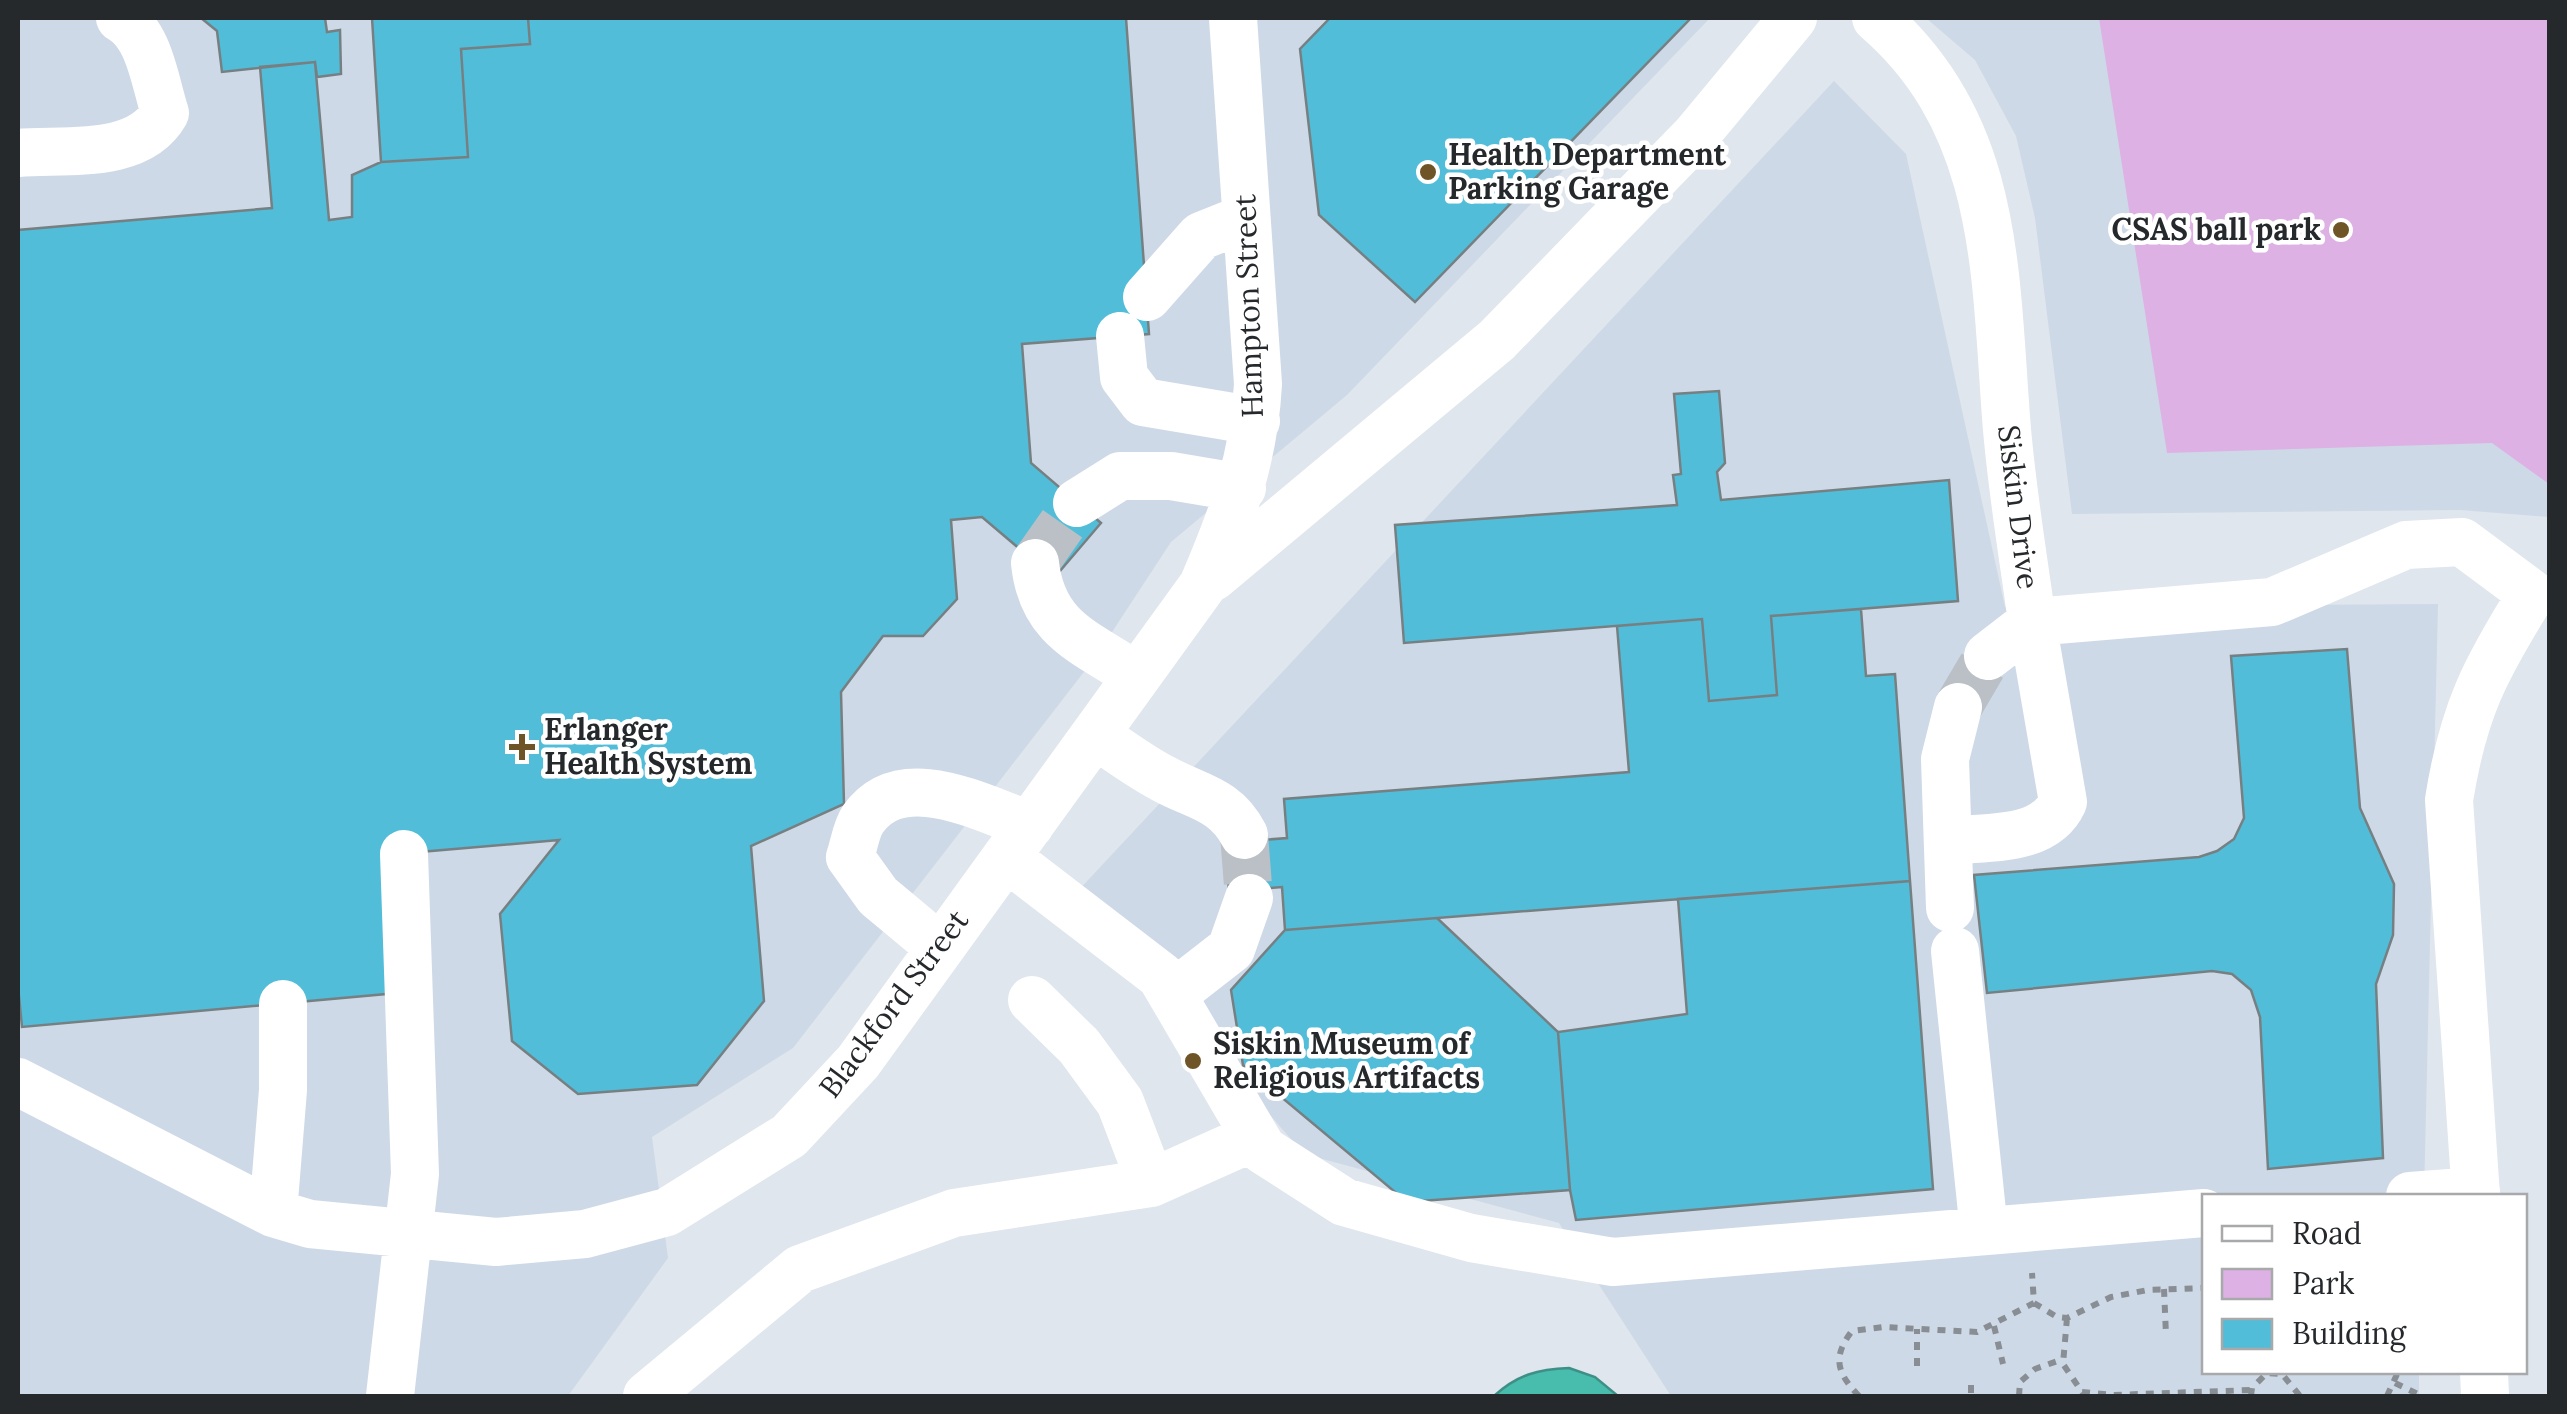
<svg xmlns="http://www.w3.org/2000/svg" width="2567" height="1414" font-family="Lora,serif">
	<rect width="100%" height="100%" fill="#dfe6ed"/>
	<path fill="#ced9e7" d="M18,18h1692l-363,377 -176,147 -74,113 -304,393 -141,89 16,121 -100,138h-550z
		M1926,18h623v499l-89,-7 -388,4 -37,-296 -19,-82 -41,-76z
		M1834,81l72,73 99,453 433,-3 -14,592h-220v176h215v24h-748l-112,-173 -255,-69 -228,-261z"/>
	<path fill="#ddb1e4" d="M2099,18h450v466l-57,-41 -325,10z"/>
	<path fill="#48bcad" stroke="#3e9086" stroke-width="2.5" d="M1569,1368l26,9 23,19h-124c23,-21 44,-27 75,-28z"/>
	<path fill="#51bdd9" stroke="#768083" stroke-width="2.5" d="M201,18h124l2,14 13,-2 1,44 -24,3 -2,-15 -93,10 -5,-41z
		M372,18h156l2,26 -69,5 7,108 -87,5z
		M528,18h598l23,316 -127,10 9,119 70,60 -47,55 -72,-61 -31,3 6,79 -34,37h-40l-42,56 3,112 -93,42 13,155 -67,84 -119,9 -66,-53 -12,-127 59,-74 -174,15 12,138 -375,34 -4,-41v-756l254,-22 -12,-141 55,-5 14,158 23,-3v-42l29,-13 87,-5 -7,-108 69,-5z
		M1330,18h361l-276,284 -96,-87 -19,-166z
		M1719,391l6,72 -8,9 4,28 228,-20 9,121 -187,15 6,79 -68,6 -7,-82 -298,24 -9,-118 282,-20 -4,-30 8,-1 -7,-80z
		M1861,609l5,67 29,-2 15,207 -625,49 -3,-43 -53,4 -4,-48 62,-5 -3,-39 345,-27 -12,-146 85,-7 7,82 68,-6 -6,-79z
		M2347,649l13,159 34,76 -1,51 -17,49 7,174 -115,11 -8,-152 -9,-27 -19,-16 -20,-3 -225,22 -13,-118 225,-18 18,-6 17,-12 10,-21 -13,-162z
		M1910,881l23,308 -357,31 -6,-30 -12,-158 129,-18 -9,-115z
		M1437,918l121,114 12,158 -163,12 -164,-137 -12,-75 54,-60z"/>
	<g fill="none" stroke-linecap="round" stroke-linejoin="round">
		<path stroke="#bac0c6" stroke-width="48" stroke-dasharray="48 24" stroke-linecap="butt" d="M1035,563l42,-60
			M1958,707l30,-51
			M1244,835l5,63"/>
		<path stroke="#898e94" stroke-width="6" stroke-dasharray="8 8" stroke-linecap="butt" d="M2164,1289l2,46
			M2034,1303l23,14 10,1 44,-21 37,-7 56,-2
			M2067,1318l-4,46 19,28 31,3 138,-5
			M1994,1326l9,38
			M1917,1366v-37
			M2395,1383l27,13
			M1971,1385v11
			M1859,1396c-21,-22 -28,-38 -7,-65l31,-4 94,5 57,-29 -2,-30
			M2019,1396l1,-14 15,-13 28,-10
			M2251,1396l1,-8 15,-15 15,1 18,22
			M2387,1396l11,-24"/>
		<path stroke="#fff" stroke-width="48" d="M1876,18c122,105 119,251 130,399 5,69 17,137 26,205l240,-20 134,-57 56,-3 70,52c-47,75 -69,117 -83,206l27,396
			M18,153c48,-4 120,7 147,-40 -10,-30 -15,-79 -45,-95
			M1147,297l54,-61 45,-18
			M1120,336l4,41 19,25 113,19
			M1077,503l43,-27h51l71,12
			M1035,563c7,67 51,79 102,113
			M1213,577l284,-237 198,-204 98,-118
			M1095,735c22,14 44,31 67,43 34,19 63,20 82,57
			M1948,841c40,-5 96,2 115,-39l-31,-180 -44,34
			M1006,857l155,119 102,174 81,52 127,36 142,24 591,-49
			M1950,908l-5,-149 13,-52
			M938,946l-60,-50 -28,-39c4,-11 6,-28 13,-38 39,-55 119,-10 167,6
			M1955,951l29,280
			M1172,995l59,-46 18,-51
			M1032,1000l47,46 41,56 31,81 103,-46
			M18,1082l255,131 37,11 186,18 89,-8 82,-22 122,-76 69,-74 345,-477c29,-68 51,-125 55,-201l-25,-366
			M2410,1196l66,-5
			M273,1213l10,-123v-86
			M2484,1372l1,24
			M390,1396l25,-222 -11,-320
			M647,1396l153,-127 154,-56 197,-30"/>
	</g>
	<g fill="#6e5426" stroke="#fff" stroke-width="4">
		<circle cx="1428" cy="172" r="10"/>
		<circle cx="2341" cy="230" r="10"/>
		<path d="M517 732h10v10h10v10h-10v10h-10v-10h-10v-10h10z"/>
		<circle cx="1193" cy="1061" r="10"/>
	</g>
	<g text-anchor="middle" stroke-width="9" stroke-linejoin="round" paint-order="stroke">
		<g font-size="30" font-weight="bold" fill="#26292c" stroke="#fff" text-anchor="start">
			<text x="1448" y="165">Health Department<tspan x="1448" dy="34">Parking Garage</tspan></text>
			<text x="2321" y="240" text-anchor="end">CSAS ball park</text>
			<text x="544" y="740">Erlanger<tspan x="544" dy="34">Health System</tspan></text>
			<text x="1213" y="1054">Siskin Museum of<tspan x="1213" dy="34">Religious Artifacts</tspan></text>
		</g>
		<g font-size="30" fill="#26292c" stroke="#fff">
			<text transform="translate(1249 306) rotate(-92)" y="10">Hampton Street</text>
			<text transform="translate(2018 507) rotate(83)" y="10">Siskin Drive</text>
			<text transform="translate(894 1004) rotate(-53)" y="10">Blackford Street</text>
		</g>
	</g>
	<rect width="2567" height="1414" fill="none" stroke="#26292c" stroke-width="40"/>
	<rect x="2202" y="1194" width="325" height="180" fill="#ffffff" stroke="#a8a9ab" stroke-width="2.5"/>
	<rect x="2222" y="1226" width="50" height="15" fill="#ffffff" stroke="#a8a9ab" stroke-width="2.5"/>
	<text x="2292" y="1244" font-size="30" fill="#26292c">Road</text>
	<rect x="2222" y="1269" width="50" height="30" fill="#ddb1e4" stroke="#a8a9ab" stroke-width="2.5"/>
	<text x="2292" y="1294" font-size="30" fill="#26292c">Park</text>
	<rect x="2222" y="1319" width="50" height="30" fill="#51bdd9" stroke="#a8a9ab" stroke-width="2.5"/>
	<text x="2292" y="1344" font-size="30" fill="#26292c">Building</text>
</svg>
